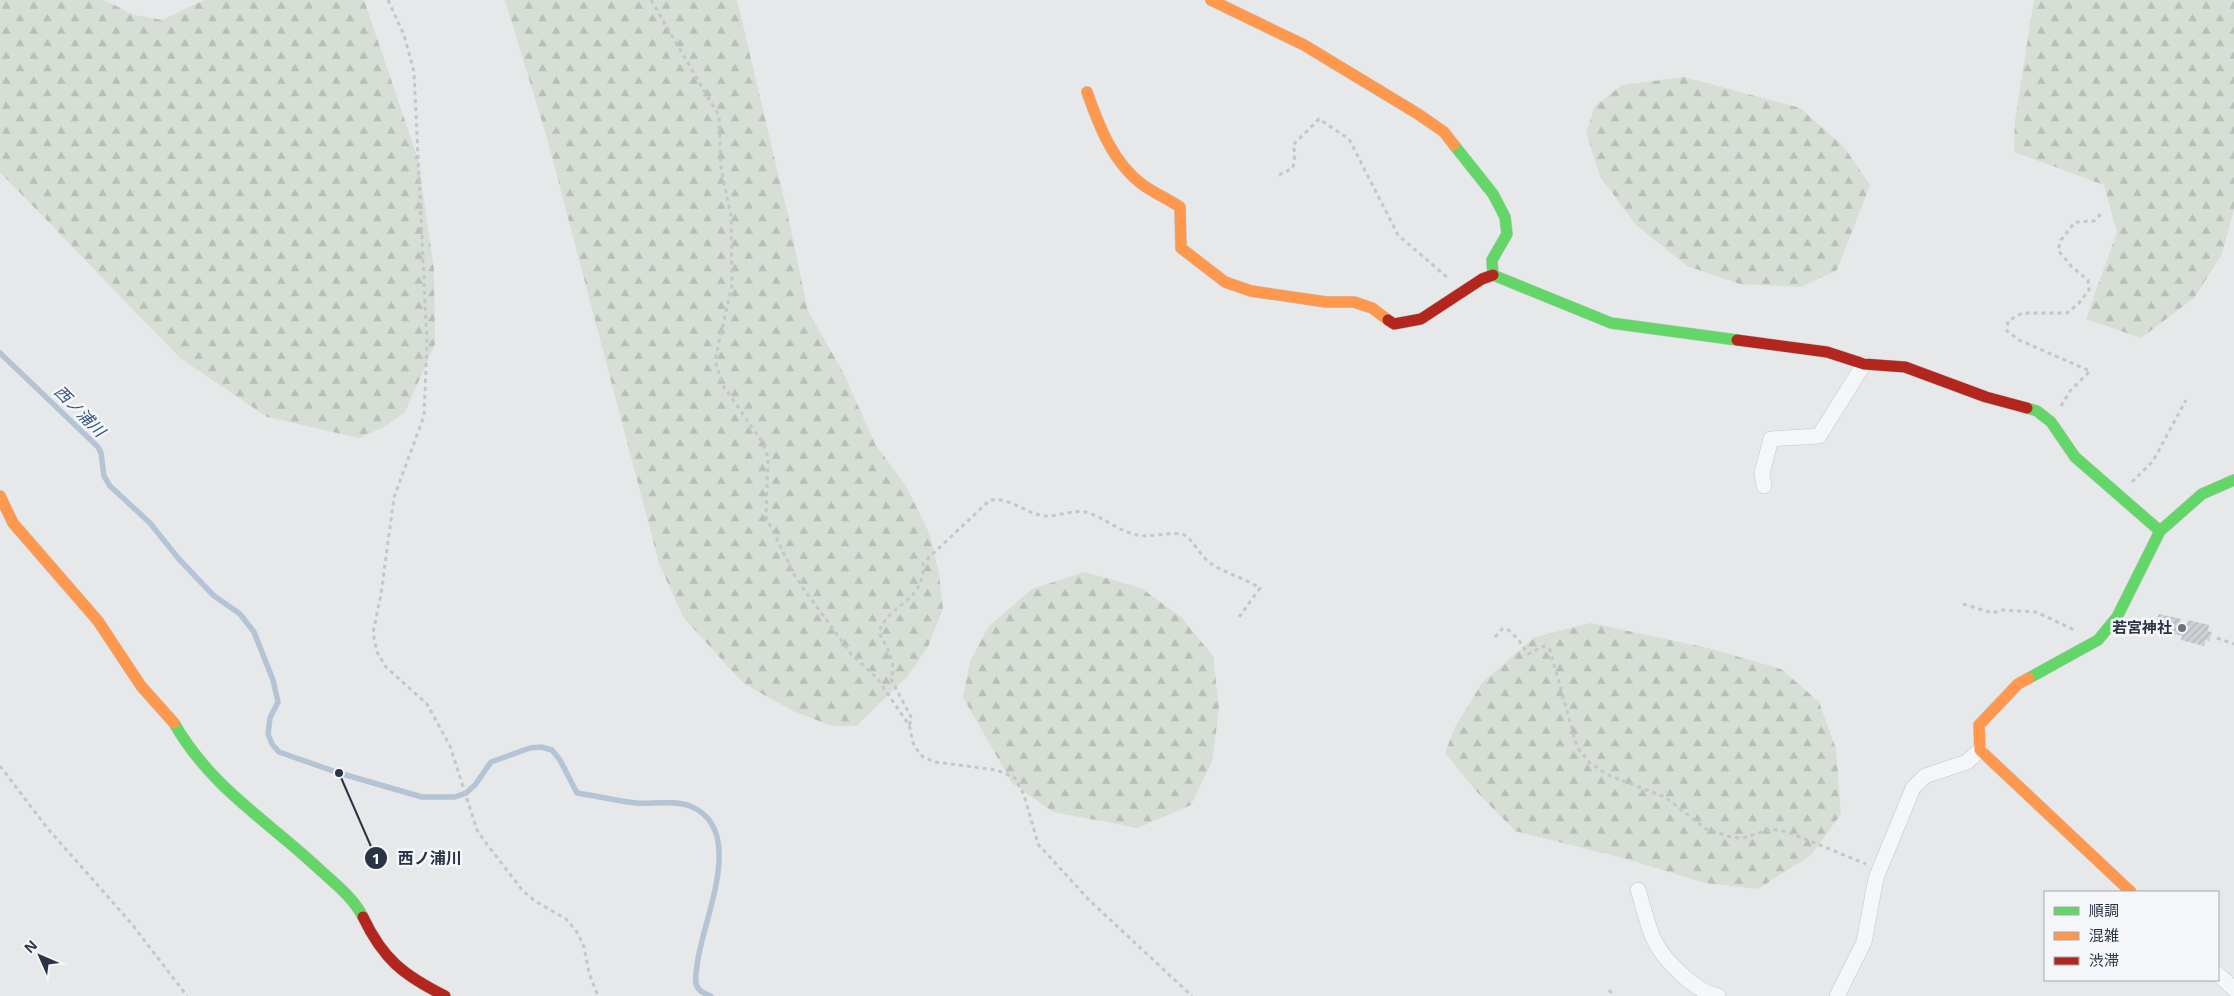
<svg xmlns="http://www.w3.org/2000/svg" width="2234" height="996" font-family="'Open Sans','Noto Sans JP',sans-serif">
	<defs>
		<pattern id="forest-firs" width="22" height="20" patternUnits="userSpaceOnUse" patternTransform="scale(1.25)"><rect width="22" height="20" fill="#d6ded6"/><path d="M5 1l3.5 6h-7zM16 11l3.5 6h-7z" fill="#b8bfb9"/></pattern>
		<pattern id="building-hatch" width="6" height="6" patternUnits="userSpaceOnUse" patternTransform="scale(1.25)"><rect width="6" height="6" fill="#ced0d3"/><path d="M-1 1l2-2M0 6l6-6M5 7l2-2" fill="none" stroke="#b1b3b6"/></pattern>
	</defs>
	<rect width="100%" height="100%" fill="#e6e8ea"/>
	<path fill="url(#forest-firs)" d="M0,0h104l30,15 28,5 42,-20h160l54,159 16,110 1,75 -30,68 -19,14 -27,12 -92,-21 -87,-59 -180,-186z
		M505,0h232l50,211 21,100 35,61 32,72 31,42 24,49 9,39 4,34 -15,39 -22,31 -50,48h-24l-39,-15 -50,-28 -60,-66 -24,-54 -112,-425z
		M2034,0h200v209l-12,45 -28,44 -53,40 -55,-19 31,-87 -13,-47 -90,-33 1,-32z
		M1684,77l116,31 44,39 26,38 -33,85 -36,17 -61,-3 -53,-18 -52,-42 -35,-48 -14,-44 9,-26 27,-21z
		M1085,572l56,16 40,29 32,39 6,53 -7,52 -21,44 -53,23 -85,-16 -41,-29 -49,-86 7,-35 18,-35 44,-38z
		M1591,623l117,25 73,21 38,33 17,47 5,65 -30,41 -53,34 -53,-6 -82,-25 -108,-27 -38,-39 -32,-39 10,-26 27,-44 53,-46z"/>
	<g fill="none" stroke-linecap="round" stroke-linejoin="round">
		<path stroke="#b4c4d5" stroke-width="5.5" d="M0,353l98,94 3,6 3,23 6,10 40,37 28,35 35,37 27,19 14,18 19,48 5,22 -8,16 -2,16 4,10 7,8 60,21 83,24h33l11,-4 9,-8 16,-23 39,-14 11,-1 11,3 8,10 17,33c20,3 40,8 60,10 15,1 40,-3 53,3 59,24 11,116 7,160 -1,7 -3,16 1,22 3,5 8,6 13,8"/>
	</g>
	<path fill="url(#building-hatch)" d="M2159,614l22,5 -1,3 7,2 1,-4 21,5 -1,6 4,1 -3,9 -3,-1 -2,6 -23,-6 1,-4 -6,-2 -2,2 -20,-5z"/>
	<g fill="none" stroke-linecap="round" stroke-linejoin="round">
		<g stroke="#c4c6c8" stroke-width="16">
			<path id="street" d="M1764,486l-2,-13 9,-34 48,-3 45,-72
				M1638,890c5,15 8,30 14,45 8,22 43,57 66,61
				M2218,974l16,15
				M1837,996l27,-54 12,-64 37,-90 12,-12 42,-14 13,-12"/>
		</g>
		<g stroke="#c4c6c8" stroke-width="12">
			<path id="fast" d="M1454,145l39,49 12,23 2,17 -15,26 1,15 118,48 126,17
				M2027,408l10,3 14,11 24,35 85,74
				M2029,678l69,-38 19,-23 43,-86 42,-37 32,-14
				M174,723c37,65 93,97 145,146 15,14 34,28 44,48"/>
		</g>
		<g stroke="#c4c6c8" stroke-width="12">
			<path id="slow" d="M1211,0l93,45 114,69 26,18 10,13
				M1087,92c12,34 26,71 56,93 11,8 25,14 37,22l1,41 44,34 26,9 75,11h28l18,6 16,12
				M0,496l13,27 85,98 43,65 33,37
				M2029,678l-11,6 -39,41 1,25 151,142"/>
		</g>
		<g stroke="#c4c6c8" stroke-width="12">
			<path id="jam" d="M1388,320l6,4 27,-5 61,-40 11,-4
				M1737,340l90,12 37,12 41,3 81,30 41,11
				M363,917c20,42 40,58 82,79"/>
		</g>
		<path stroke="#c5c6ca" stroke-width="3" stroke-dasharray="4 4" stroke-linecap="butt" d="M388,0l16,35 10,37 13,271 -3,73 -30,81 -13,97 -8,39 4,19 9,15 41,37 23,42 27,84 9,13 37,48 12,10 31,18 11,13 7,15 5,26 9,23
			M651,0l68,116 2,52 10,48 1,69 -17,75 7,24 39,56 7,17 -2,60 30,61 55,76 26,24 32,47 5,21 9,11 12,5 62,8 18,8 9,17 14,49 51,56 103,96
			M1279,175l14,-7 2,-14 -2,-9 26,-26 30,20 49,96 50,43
			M2061,406l9,-15 20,-20 -71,-31 -12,-9 1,-10 14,-8h45l12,-10 10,-13 -1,-10 -16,-13 -14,-17 3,-10 14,-18 19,-1 8,-8
			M2132,482l21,-21 33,-61
			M1963,604l29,9 9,-3 35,2 41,19
			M1495,637l7,-8h5l11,10 10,15 16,-8 6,4 27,97 13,16 18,12 57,22 41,32 25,8 12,1 28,-9 17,3 78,32
			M2217,638l17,6
			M909,725l3,-6 -21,-40c6,-17 -4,-31 -12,-46 9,-31 47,-30 44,-70l67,-63c20,-3 35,13 54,16 15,1 31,-8 45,-3 17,6 30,18 48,22 13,3 41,-5 49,1 9,7 14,19 23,26 15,11 35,16 51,26l-21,29
			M0,766l48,63 83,94 56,73
			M1609,990l5,6"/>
		<use href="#street" stroke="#f5f6f7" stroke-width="15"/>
		<use href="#fast" stroke="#63d668" stroke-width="11"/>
		<use href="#slow" stroke="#ff974d" stroke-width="11"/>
		<use href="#jam" stroke="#b3261e" stroke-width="11"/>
	</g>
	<circle fill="#6c737f" stroke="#f4f6f9" stroke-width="2" cx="2182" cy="628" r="5"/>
	<g text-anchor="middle" stroke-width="5" stroke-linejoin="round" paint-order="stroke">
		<g font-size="15" font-weight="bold" fill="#2b3445" stroke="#f4f6f9" text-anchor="end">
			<text x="2172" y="633">若宮神社</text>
		</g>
		<g font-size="16" font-style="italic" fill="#34527a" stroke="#f4f6f9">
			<text transform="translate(80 411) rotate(45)" y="6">西ノ浦川</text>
		</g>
	</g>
	<path fill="none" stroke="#2b3445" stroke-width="2" d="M339 773L376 858"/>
	<g fill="#2b3445" stroke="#f4f6f9" stroke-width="2">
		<circle cx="339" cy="773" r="5"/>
		<circle cx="376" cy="858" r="12"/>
	</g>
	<g font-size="15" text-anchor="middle" font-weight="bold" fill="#fff">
		<text x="376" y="864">1</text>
	</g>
	<g font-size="16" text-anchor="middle" font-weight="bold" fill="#2b3445" stroke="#f4f6f9" stroke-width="5" stroke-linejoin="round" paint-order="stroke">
		<text x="430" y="864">西ノ浦川</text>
	</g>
	<rect x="2044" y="891" width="175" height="90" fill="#f4f6f9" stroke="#a4a8b1"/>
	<rect x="2054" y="907" width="25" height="8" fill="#63d668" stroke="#a4a8b1"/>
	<text x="2089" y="916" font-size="15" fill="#2b3445">順調</text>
	<rect x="2054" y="932" width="25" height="8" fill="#ff974d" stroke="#a4a8b1"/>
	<text x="2089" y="941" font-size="15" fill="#2b3445">混雑</text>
	<rect x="2054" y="957" width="25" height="8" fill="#b3261e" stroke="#a4a8b1"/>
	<text x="2089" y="966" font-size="15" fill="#2b3445">渋滞</text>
	<g transform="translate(40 956) rotate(315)" stroke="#f4f6f9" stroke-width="4" paint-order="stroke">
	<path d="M0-4L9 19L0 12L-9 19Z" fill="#2b3445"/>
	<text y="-8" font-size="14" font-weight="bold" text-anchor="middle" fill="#2b3445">N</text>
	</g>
</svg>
